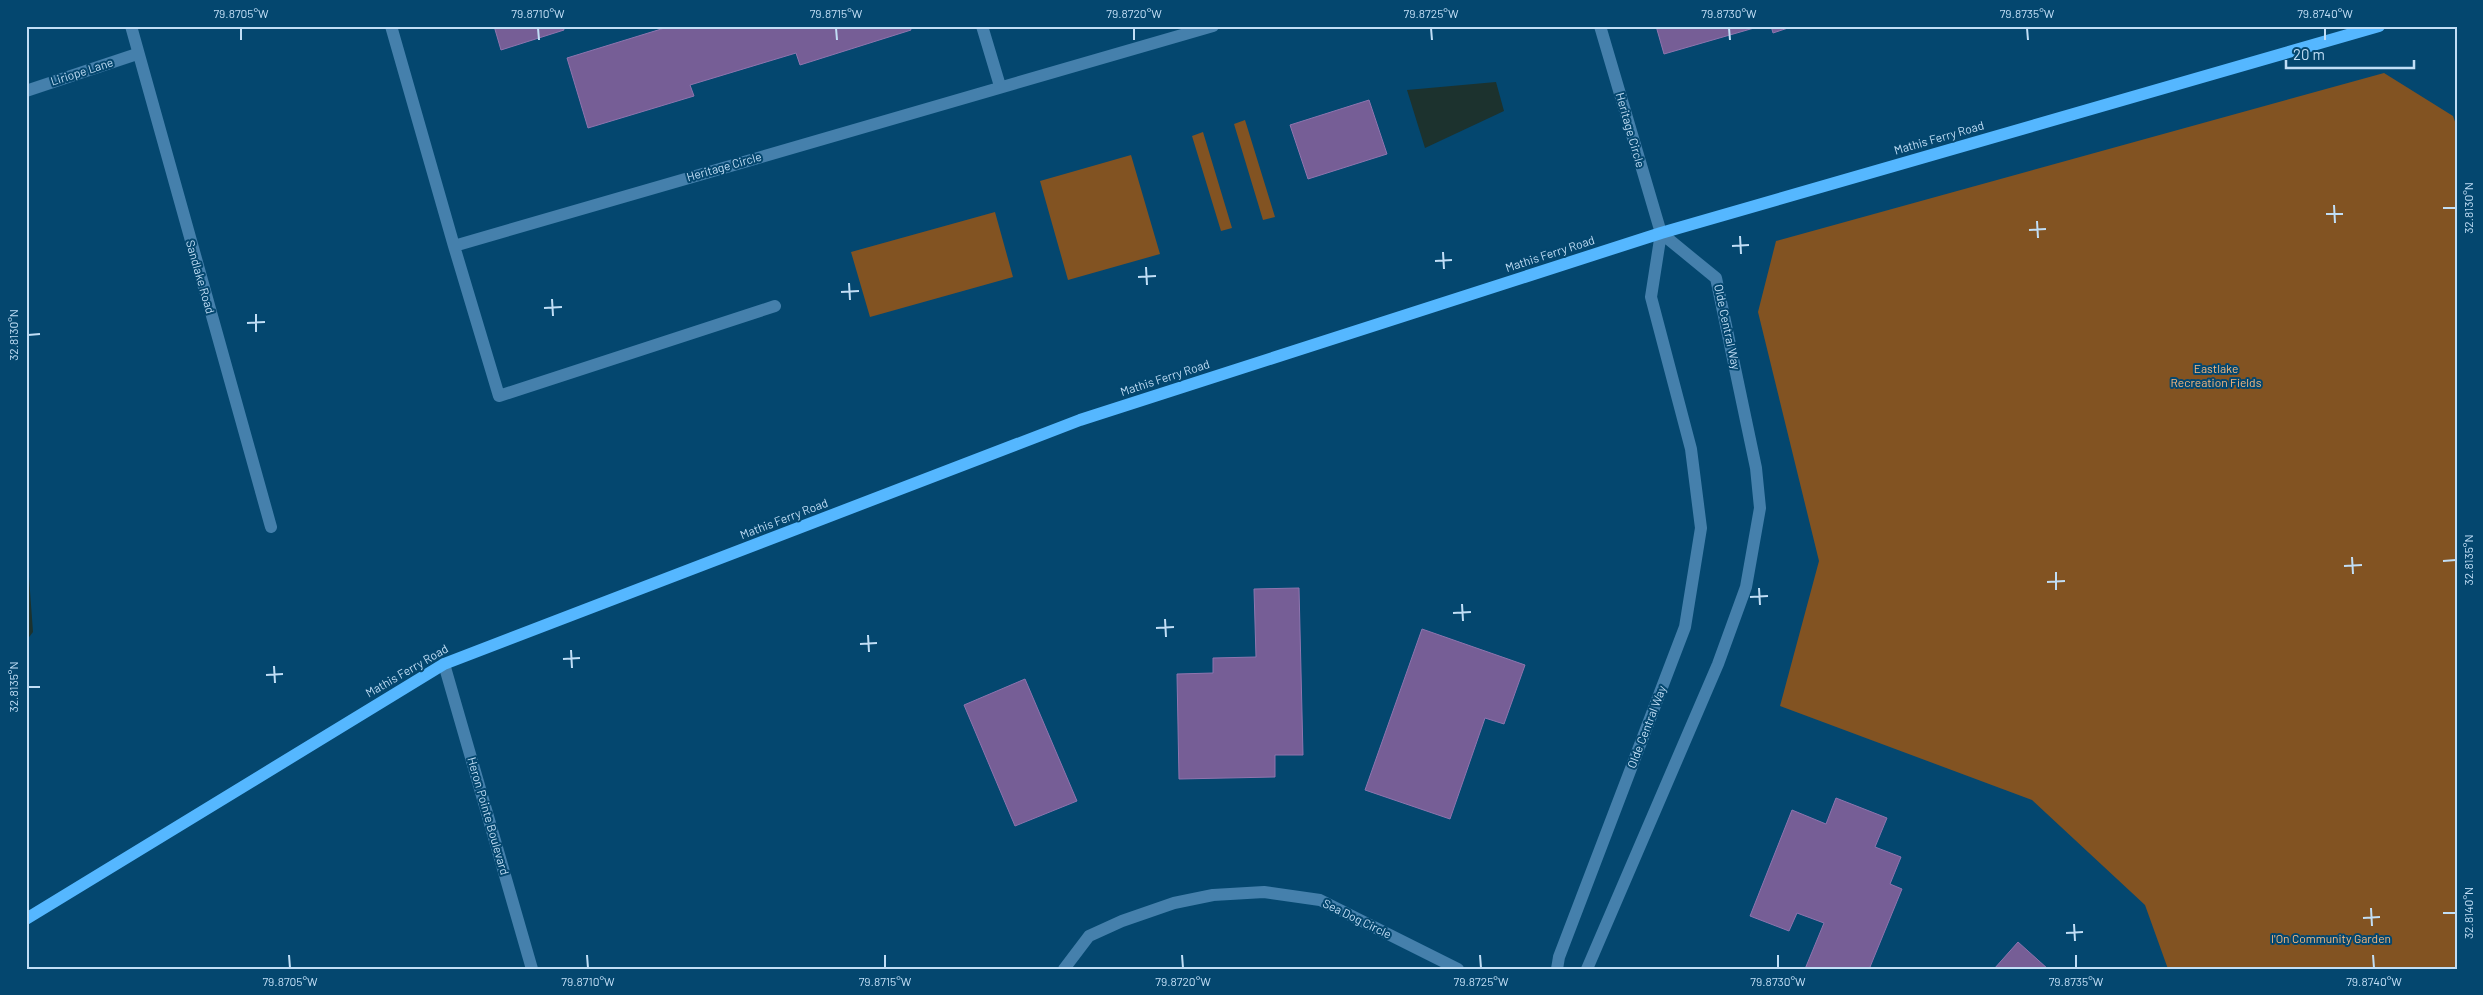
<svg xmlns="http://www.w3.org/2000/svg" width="2483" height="995" font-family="Barlow,sans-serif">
	<rect width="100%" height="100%" fill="#04476f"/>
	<path fill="#825322" d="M2384,73l69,43 4,11v842h-289l-23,-64 -113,-105 -252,-94 39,-145 -61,-249 18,-71z
		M1245,120l30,97 -12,3 -29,-96z
		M1203,132l29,96 -11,3 -29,-95z
		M1131,155l29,99 -92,26 -28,-99z
		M995,212l18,65 -143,40 -19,-65z"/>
	<path fill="#1c322e" d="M1496,82l8,29 -79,37 -18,-58z
		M26,536l7,96 -7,9z"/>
	<path fill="#765e96" stroke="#8e75af" d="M494,26h69l1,4 -63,20z
		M671,26h239l1,4 -111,35 -4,-12 -106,32 4,11 -106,32 -21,-70z
		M1656,26h105l-97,28z
		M1771,26h23l-21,7z
		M1369,100l18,54 -79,25 -18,-54z
		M1299,588l4,167h-28v22l-96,2 -2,-105 36,-1v-15l43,-1 -2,-68z
		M1422,629l103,36 -21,59 -19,-6 -35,101 -85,-29z
		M1025,679l52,122 -62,25 -51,-121z
		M1836,798l51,20 -12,29 26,10 -11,27 12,5 -32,78 3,2h-68l19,-46 -27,-10 -8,18 -39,-15 42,-106 34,14z
		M2018,942l30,27h-54z"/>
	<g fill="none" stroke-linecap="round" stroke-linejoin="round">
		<path stroke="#4580ac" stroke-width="12" d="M131,26l140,501
			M391,26l63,220 759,-220
			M982,26l18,60
			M26,91l111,-37
			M454,246l45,150 276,-90
			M444,664l88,305
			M1064,969l25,-33 33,-15 52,-18 39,-8 51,-3 56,8 138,69
			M1557,969l2,-12 126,-330 16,-99 -10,-79 -40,-152 10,-64 -61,-207
			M1587,969l131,-305 28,-77 14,-79 -4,-40 -40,-190 -55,-45"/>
		<path stroke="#55b7ff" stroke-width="12" d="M26,919l418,-255 636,-244 581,-187 718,-207"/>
	</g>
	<path fill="none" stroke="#c1def6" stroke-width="2" d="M241,28v12M538,28l1,12M836,28l1,12M1134,28v12M1431,28l1,12M1729,28l1,12M2027,28l1,12M2325,28v12M2334,205l1,18M2443,208h13M2326,214h17M2037,221l1,17M2029,230l17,-1M1740,236l1,18M1732,246l17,-1M1443,252l1,17M1435,261l17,-1M1146,267l1,18M1138,277l18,-1M849,283l1,17M841,292l18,-1M552,299l1,17M544,308l18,-1M256,314v18M247,323l18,-1M28,335l12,-1M2352,557l1,17M2443,561l13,-1M2344,566l18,-1M2056,572v18M2047,582l18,-1M1759,588l1,17M1750,597l18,-1M1462,604l1,17M1453,613l18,-1M1165,619l1,18M1156,628l18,-1M868,635l1,17M860,644l17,-1M571,650l1,18M563,659l17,-1M274,666l1,17M266,675l17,-1M28,687h12M2371,908l1,18M2443,913h13M2363,918l17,-1M2074,924l1,17M2066,933l17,-1M289,955l1,13M587,955l1,13M885,955v13M1182,955l1,13M1480,955l1,13M1778,955v13M2076,955v13M2373,955l1,13"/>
	<g text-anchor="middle" stroke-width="4" stroke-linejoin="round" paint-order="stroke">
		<g font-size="12" fill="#c1def6" stroke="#04476f">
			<text transform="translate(82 72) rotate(-18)" y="4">Liriope Lane</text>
			<text transform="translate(1630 130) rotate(74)" y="4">Heritage Circle</text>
			<text transform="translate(1939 138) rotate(-16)" y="4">Mathis Ferry Road</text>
			<text transform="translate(724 167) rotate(-16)" y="4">Heritage Circle</text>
			<text transform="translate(1550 254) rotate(-18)" y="4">Mathis Ferry Road</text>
			<text transform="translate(200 277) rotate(74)" y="4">Sandlake Road</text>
			<text transform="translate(1727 327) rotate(78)" y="4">Olde Central Way</text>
			<text transform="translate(1165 378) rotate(-18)" y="4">Mathis Ferry Road</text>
			<text transform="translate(784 519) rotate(-21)" y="4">Mathis Ferry Road</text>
			<text transform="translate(407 671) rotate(-30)" y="4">Mathis Ferry Road</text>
			<text transform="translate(1647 727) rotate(-69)" y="4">Olde Central Way</text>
			<text transform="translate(488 816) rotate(74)" y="4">Heron Pointe Boulevard</text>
			<text transform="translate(1357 919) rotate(26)" y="4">Sea Dog Circle</text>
		</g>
		<g font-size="12" fill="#f8b97f" stroke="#04476f">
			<text x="2216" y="373">Eastlake<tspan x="2216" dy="14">Recreation Fields</tspan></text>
			<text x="2331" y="943">I'On Community Garden</text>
		</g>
	</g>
	<rect width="2483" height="995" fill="none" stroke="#04476f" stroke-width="55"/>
	<path d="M2286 60v8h128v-8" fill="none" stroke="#c1def6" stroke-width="2.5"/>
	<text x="2293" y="60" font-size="15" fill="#c1def6" stroke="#04476f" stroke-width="4" paint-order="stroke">20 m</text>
	<rect x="28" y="28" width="2428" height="940" fill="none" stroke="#c1def6" stroke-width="2"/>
	<g font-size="12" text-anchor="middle" fill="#c1def6">
		<text x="241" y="18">79.8705°W</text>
		<text x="538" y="18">79.8710°W</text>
		<text x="836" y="18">79.8715°W</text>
		<text x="1134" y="18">79.8720°W</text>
		<text x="1431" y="18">79.8725°W</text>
		<text x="1729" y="18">79.8730°W</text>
		<text x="2027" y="18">79.8735°W</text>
		<text x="2325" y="18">79.8740°W</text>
		<text transform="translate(2469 208) rotate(-90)" y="4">32.8130°N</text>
		<text transform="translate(14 335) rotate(-90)" y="4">32.8130°N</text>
		<text transform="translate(2469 560) rotate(-90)" y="4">32.8135°N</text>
		<text transform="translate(14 687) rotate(-90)" y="4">32.8135°N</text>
		<text transform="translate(2469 913) rotate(-90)" y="4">32.8140°N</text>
		<text x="290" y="986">79.8705°W</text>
		<text x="588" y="986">79.8710°W</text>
		<text x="885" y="986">79.8715°W</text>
		<text x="1183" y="986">79.8720°W</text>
		<text x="1481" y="986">79.8725°W</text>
		<text x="1778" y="986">79.8730°W</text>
		<text x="2076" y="986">79.8735°W</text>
		<text x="2374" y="986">79.8740°W</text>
	</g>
</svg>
